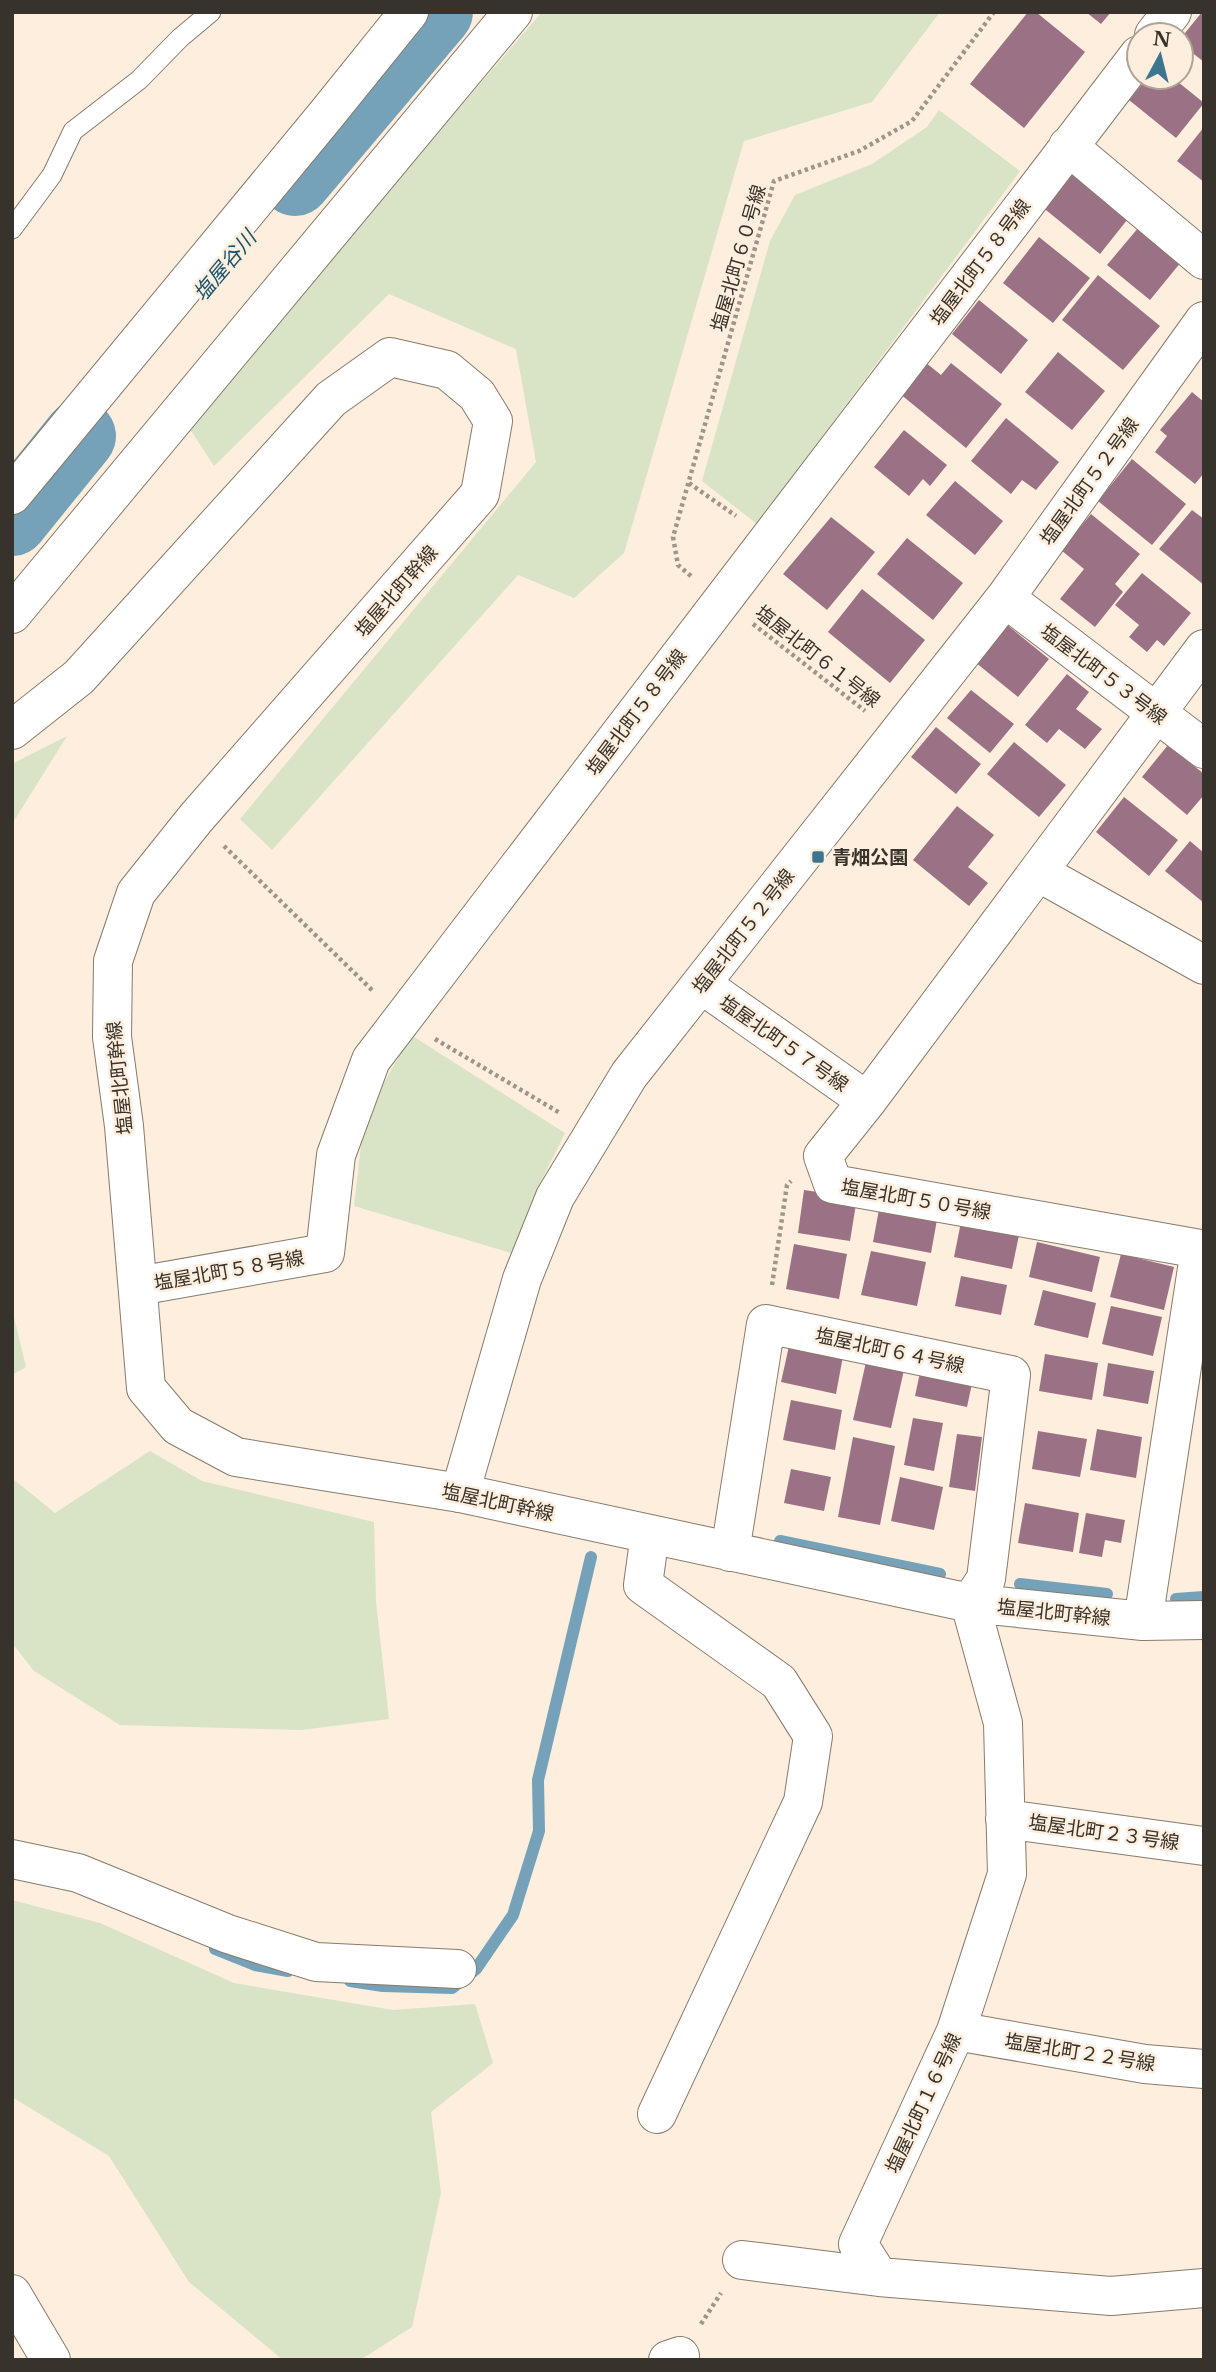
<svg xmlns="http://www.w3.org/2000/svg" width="1216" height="2372" font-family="'Libre Baskerville','Noto Sans JP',serif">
	<rect width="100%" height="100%" fill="#fdeedd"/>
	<path fill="#d8e4c5" d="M542,12h398l-68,90 -128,39 -120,412 -50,45 -56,-23 -246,275 -32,-31 296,-357 -20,-113 -127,-55 -175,172 -28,-43z
		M939,110l81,61 -263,353 -55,-43 68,-240 25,-46 77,-31 55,-37z
		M67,736l-55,88v-60z
		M411,1035l154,98 -24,48 -27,73 -160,-48 7,-61 23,-62z
		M12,1309l14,58 -14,8z
		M150,1451l52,30 172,41 2,80 13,117 -88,11 -181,-5 -86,-54 -22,-28v-165l43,35z
		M12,1900l88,23 134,60 159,27 82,-6 18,59 -62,49 10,81 -29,134 -52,33h-77l-94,-78 -80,-126 -97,-59z"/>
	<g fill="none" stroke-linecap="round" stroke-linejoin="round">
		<path stroke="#75a2b9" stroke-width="12" d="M780,1541l160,33
			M1020,1584l87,10
			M1176,1599l28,-2
			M215,1949l40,16 33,6
			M350,1981l33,5 69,2 24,-19 37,-54 26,-84 -1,-51 53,-223"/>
		<path stroke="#75a2b9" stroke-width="72" d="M295,180l142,-168
			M12,520l68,-84"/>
	</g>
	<path fill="#9b7285" d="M1028,12h8l49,40 -61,76 -54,-44z
		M1086,12h25l-10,12z
		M1202,12h2v50l-23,-18v-6z
		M1148,77h24l32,26 -28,35 -47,-38z
		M1204,127v55l-27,-21z
		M1073,167l58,48 -31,39 -59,-48z
		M1144,221l42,35 -36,44 -43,-35z
		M1039,237l51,41 -37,45 -50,-40z
		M1098,275l62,51 -37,44 -61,-50z
		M979,300l49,40 -27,34 -49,-40z
		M1058,352l47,39 -33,39 -47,-38z
		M925,362l16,13 10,-12 51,41 -36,44 -67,-55z
		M1192,392l12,10v71l-9,11 -40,-32 12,-16 -7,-6z
		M1006,418l53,44 -23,28 -14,-10 -11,14 -40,-33z
		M904,430l43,35 -17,21 -7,-7 -14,17 -35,-29z
		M1132,459l54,45 -34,41 -54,-44z
		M955,481l48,40 -28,34 -49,-40z
		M1192,510l12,9v66l-45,-36z
		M1091,514l49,40 -25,30 8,8 -28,35 -35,-28 24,-30 -23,-19z
		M831,517l44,35 -48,58 -44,-36z
		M907,538l56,45 -30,37 -56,-46z
		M1142,573l49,40 -27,33 -7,-6 -10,12 -18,-15 10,-12 -24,-20z
		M862,589l63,51 -35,43 -62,-51z
		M1006,624l43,35 -31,38 -43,-35z
		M1067,674l22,18 -13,17 26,20 -17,20 -26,-20 -12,14 -22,-18z
		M971,690l43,34 -24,29 -43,-35z
		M936,727l45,37 -25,30 -45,-37z
		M1014,742l52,43 -27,32 -52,-43z
		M1168,745l36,29v21l-17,20 -45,-38z
		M1124,797l54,43 -29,36 -53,-44z
		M957,806l37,29 -26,32 20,16 -19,23 -56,-46z
		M1190,841l14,12v50l-39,-32z
		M804,1190l53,8 -7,43 -52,-8z
		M880,1204l58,10 -7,39 -58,-11z
		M961,1222l58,13 -7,34 -58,-12z
		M1037,1242l63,15 -8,35 -63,-15z
		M794,1244l53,10 -8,45 -53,-10z
		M871,1251l55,11 -9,44 -56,-11z
		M1121,1254l53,13 -10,43 -54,-13z
		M961,1276l46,9 -6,30 -46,-9z
		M1043,1290l53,13 -8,35 -54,-13z
		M1111,1306l51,11 -9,39 -51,-12z
		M789,1346l54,10 -7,38 -55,-12z
		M1045,1354l53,9 -6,37 -53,-9z
		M866,1362l38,8 -13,58 -38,-8z
		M922,1363l52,11 -7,33 -52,-11z
		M1108,1363l46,8 -6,33 -45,-8z
		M791,1400l51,10 -7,40 -52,-10z
		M913,1418l30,5 -9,48 -30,-6z
		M1097,1429l45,8 -6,41 -46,-8z
		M1038,1431l49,8 -7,38 -48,-8z
		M957,1434l25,3 -7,54 -26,-4z
		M853,1437l42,9 -15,79 -42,-8z
		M791,1469l40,8 -7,34 -40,-8z
		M900,1477l43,10 -9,43 -43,-9z
		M1025,1503l54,10 -6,39 -55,-9z
		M1086,1513l39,7 -4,23 -16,-3 -3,17 -23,-4z"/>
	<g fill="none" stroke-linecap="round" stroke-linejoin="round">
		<g stroke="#887b6b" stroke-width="21">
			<path id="lane" d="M12,229l40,-54 21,-44 66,-51 41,-42 31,-26"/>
		</g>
		<g stroke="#887b6b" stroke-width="40">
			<path id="street" d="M1154,35l18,-23
				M1068,146l136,114
				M1204,321l-199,277 -376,477 -74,122 -33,82 -62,214 510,110 173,18 61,-1
				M12,495l314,-380 83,-103
				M1005,598l199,151
				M12,614l501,-602
				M1038,872l166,93
				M701,984l166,117
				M138,1286l187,-33 11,-98 35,-95 768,-1005
				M650,1534l-7,51 136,97 34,54 -10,66 -146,312
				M730,1552l36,-228 245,51 -25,204 -16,24 33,120 4,151 -51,157 -98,213 21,33 232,19 93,-8
				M1143,1621l57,-372 -367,-65 -10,-28 44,-55 337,-452
				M1005,1819l199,27
				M12,1859l66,14 150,61 88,28 141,7
				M956,2031l189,33 59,5
				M742,2260l137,17
				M12,2294l39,66
				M668,2360l12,-4"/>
		</g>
		<g stroke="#887b6b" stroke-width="40">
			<path id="secondary" d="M12,730l67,-53 252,-278 59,-42 57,13 30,25 16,26 -13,73 -284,324 -60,75 -23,68 -1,76 12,89 22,262 32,38 58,31 224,36"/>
		</g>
		<path stroke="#a09589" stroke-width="4.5" stroke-dasharray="3.5 3.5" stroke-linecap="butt" d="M689,483l47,33
			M691,576l-13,-11 -5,-28 101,-356 85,-30 53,-30 82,-109
			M753,624l112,87
			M224,846l149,145
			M435,1039l125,74
			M772,1285l15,-100 4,-4
			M701,2324l20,-31"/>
		<use href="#lane" stroke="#fff" stroke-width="19"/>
		<use href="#street" stroke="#fff" stroke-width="38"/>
		<use href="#secondary" stroke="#fff" stroke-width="38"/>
	</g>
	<rect fill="#3c758f" stroke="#fdeedd" stroke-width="2.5" x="811" y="850" width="14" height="14" rx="3.5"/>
	<g text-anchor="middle" stroke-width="5" stroke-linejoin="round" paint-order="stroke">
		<g font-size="19" fill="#37322b" stroke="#fdeedd">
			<text transform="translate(738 258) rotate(-74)" y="7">塩屋北町６０号線</text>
			<text transform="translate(980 262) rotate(-53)" y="7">塩屋北町５８号線</text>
			<text transform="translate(1089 481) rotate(-54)" y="7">塩屋北町５２号線</text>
			<text transform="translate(396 591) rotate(-49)" y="7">塩屋北町幹線</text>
			<text transform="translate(818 656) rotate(38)" y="7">塩屋北町６１号線</text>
			<text transform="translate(1104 674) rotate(37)" y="7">塩屋北町５３号線</text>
			<text transform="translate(636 712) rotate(-53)" y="7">塩屋北町５８号線</text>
			<text transform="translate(743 931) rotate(-52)" y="7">塩屋北町５２号線</text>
			<text transform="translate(784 1043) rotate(35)" y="7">塩屋北町５７号線</text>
			<text transform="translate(119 1078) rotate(-96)" y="7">塩屋北町幹線</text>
			<text transform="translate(916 1199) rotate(10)" y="7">塩屋北町５０号線</text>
			<text transform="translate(229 1270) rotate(-10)" y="7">塩屋北町５８号線</text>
			<text transform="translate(890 1350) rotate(12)" y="7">塩屋北町６４号線</text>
			<text transform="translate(498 1502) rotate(12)" y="7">塩屋北町幹線</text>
			<text transform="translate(1054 1612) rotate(6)" y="7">塩屋北町幹線</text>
			<text transform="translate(1104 1832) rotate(8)" y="7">塩屋北町２３号線</text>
			<text transform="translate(1080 2052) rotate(9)" y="7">塩屋北町２２号線</text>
			<text transform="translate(923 2103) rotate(-65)" y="7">塩屋北町１６号線</text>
		</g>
		<g font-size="19" font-weight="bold" fill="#37322b" stroke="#fdeedd" text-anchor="start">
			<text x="832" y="864">青畑公園</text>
		</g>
		<g font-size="21" font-style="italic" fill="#1a526c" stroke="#fdeedd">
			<text transform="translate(225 266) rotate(-50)" y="7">塩屋谷川</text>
		</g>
	</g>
	<rect width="1216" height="2372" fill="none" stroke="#37322b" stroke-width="28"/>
	<g transform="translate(1160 56) rotate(7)"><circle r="33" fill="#fdeedd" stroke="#aea396" stroke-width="2"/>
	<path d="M0-5L12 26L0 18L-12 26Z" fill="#3c758f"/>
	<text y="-10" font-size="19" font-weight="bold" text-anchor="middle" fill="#37322b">N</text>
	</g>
</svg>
